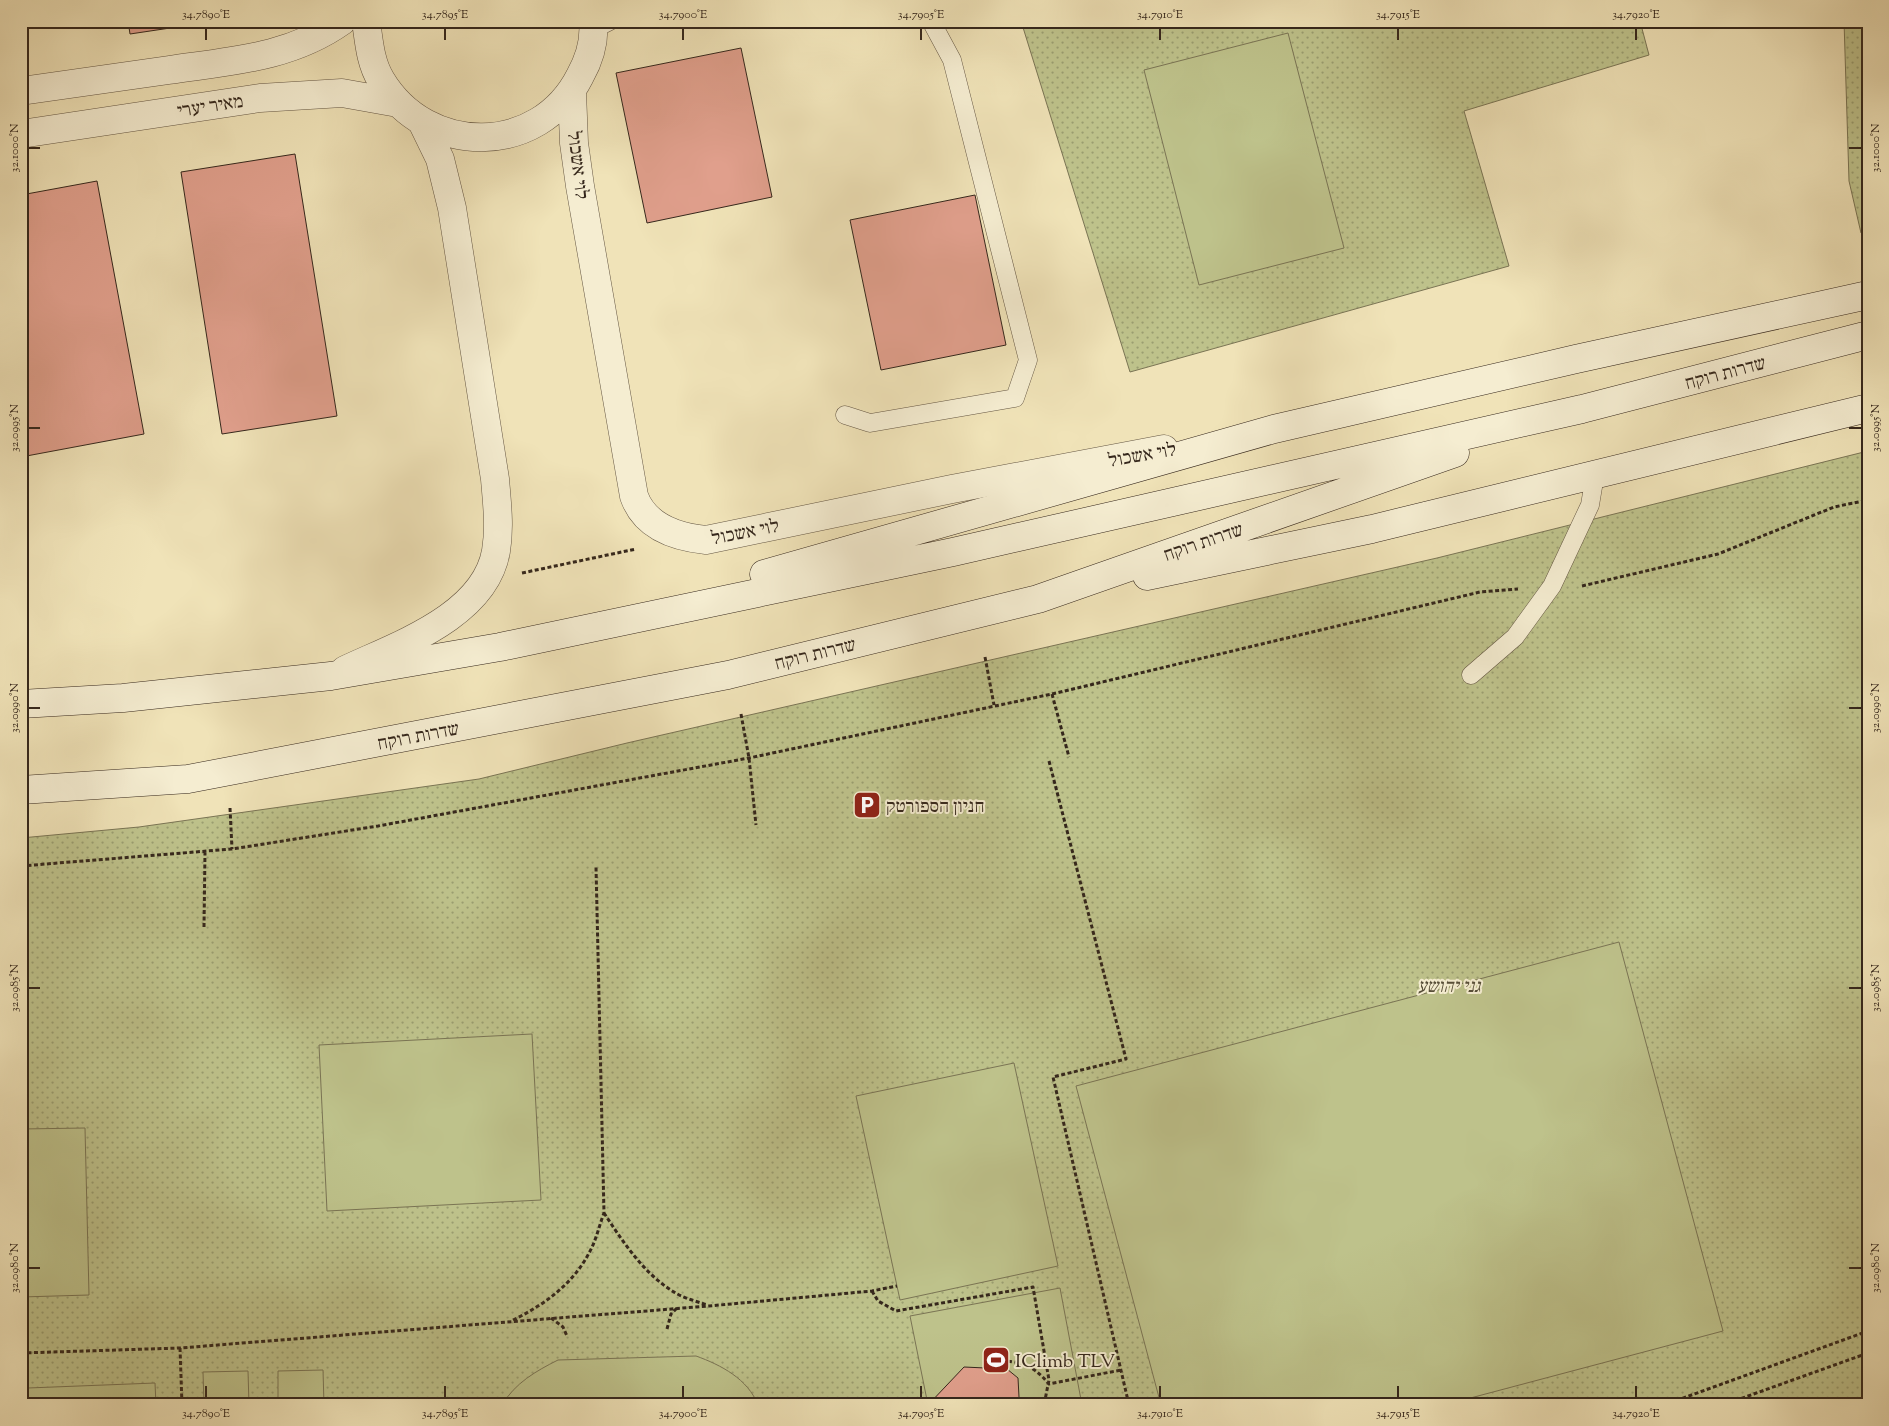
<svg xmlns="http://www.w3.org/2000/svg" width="1889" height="1426" font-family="'Sorts Mill Goudy','Frank Ruhl Libre',serif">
	<defs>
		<pattern id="green-dots" width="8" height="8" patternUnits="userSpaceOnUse" patternTransform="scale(1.25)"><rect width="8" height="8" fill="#bec28b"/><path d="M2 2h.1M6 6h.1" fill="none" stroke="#9b9e71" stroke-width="1.8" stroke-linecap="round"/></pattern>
	</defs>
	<rect width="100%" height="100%" fill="#f0e3b8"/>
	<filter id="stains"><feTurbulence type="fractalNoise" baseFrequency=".004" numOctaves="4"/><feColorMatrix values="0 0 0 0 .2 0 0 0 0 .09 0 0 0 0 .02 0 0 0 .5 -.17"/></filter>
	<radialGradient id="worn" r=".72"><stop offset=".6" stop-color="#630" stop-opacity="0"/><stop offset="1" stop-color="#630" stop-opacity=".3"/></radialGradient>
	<path fill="url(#green-dots)" stroke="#7a7454" d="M1021,21h619l9,34 -185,56 45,155 -379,106z
		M1844,21h24v210l-7,2 -12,-52z
		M1868,451v954h-1847v-567l118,-11 340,-48 148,-36 810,-185z"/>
	<path fill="#bec28b" stroke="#7a7454" d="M1288,33l56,215 -145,37 -55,-215z
		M1619,942l104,389 -279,74h-283l-85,-319z
		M532,1034l9,166 -214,11 -8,-166z
		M1014,1063l44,203 -158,34 -44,-204z
		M85,1128l4,167 -68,2v-168z
		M1060,1288l22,117h-154l-18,-89z
		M696,1356c25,9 52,23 62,49h-256c13,-22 34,-34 56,-45z
		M323,1370l1,35h-46v-34z
		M248,1371l1,34h-45l-1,-33z
		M155,1383l1,22h-127l-1,-17z"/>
	<path fill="#e09f8c" stroke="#35271c" d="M128,21h89l-87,13z
		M741,48l31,149 -125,26 -31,-150z
		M295,154l42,262 -115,18 -41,-262z
		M97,181l47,253 -123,23v-262z
		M975,195l31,150 -125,25 -31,-150z
		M964,1367l43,2 11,9 1,19 -5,8h-86z"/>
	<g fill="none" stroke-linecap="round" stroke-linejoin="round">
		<g stroke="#645643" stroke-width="19">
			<path id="lane" d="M594,29l16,-8
				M845,415l25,8 145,-25 13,-38 -76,-300 -21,-39
				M1471,675l44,-38 37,-51 38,-81 5,-30"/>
		</g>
		<g stroke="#645643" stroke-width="29">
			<path id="street" d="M366,21c3,20 4,41 15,59 46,77 158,77 199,-4 9,-16 15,-36 13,-55
				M21,91c49,-7 98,-14 148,-21 61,-9 121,-12 173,-49
				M572,92l2,51 6,43 54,310c11,31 42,41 72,44l246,-51 212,-40
				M21,134l239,-36 82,-5 56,10
				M345,670c53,-25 140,-54 151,-119 4,-24 1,-48 -1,-72l-43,-271 -12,-49 -18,-37"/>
		</g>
		<g stroke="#35271c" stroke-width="29">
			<path id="secondary" d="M764,574l510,-145 302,-70 292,-64
				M1147,576l225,-47 496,-121
				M21,704l102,-6 208,-22 169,-29 453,-95 629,-143 286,-74
				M21,790l167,-11 540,-104 310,-76 417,-146"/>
		</g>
		<path stroke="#35271c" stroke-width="3" stroke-dasharray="4 2.5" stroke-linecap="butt" d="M522,573l114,-24
			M1582,586l136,-32 116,-47 34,-7
			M985,657l9,48
			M1052,694l17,63
			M741,714l8,44 7,67
			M1049,761l77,298 -73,18 76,328
			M230,808l2,41
			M21,866l211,-17 146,-23 371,-68 303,-64 428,-102 38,-3
			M204,927l1,-75
			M604,1213c19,29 40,61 70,79 9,6 22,9 33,13
			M872,1291l6,10 18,10 137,-24 16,93 -5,25
			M551,1318l12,9 4,9
			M513,1320c31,-15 60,-36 76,-67 7,-12 10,-27 15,-40l-8,-346
			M667,1329l4,-15 6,-6
			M180,1348l2,57
			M21,1353l159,-5 529,-42 163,-15 25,-5
			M995,1360c26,2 36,3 54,24l72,-14
			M1664,1405l204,-74
			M1723,1405l145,-52"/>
		<use href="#lane" stroke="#f5edd1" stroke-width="18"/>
		<use href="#street" stroke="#f5edd1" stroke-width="28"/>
		<use href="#secondary" stroke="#f5edd1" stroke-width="28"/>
	</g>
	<path fill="none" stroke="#35271c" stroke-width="2" d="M206,28v12M445,28v12M683,28v12M921,28v12M1160,28v12M1398,28v12M1636,28v12M28,148h12M1849,148h13M28,428h12M1849,428h13M28,708h12M1849,708h13M28,988h12M1849,988h13M28,1268h12M1849,1268h13M206,1386v12M445,1386v12M683,1386v12M921,1386v12M1160,1386v12M1398,1386v12M1636,1386v12"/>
	<defs>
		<g id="parking-square" transform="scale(1.4375)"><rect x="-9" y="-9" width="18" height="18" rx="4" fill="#8f2418" stroke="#f5edd1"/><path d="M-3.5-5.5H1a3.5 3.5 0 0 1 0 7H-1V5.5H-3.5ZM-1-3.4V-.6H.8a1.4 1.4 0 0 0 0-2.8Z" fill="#fff"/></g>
		<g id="stadium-square" transform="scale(1.4375)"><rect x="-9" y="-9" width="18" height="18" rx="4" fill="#8f2418" stroke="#f5edd1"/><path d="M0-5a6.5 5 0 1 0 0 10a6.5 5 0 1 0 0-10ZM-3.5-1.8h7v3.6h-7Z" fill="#fff"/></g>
	</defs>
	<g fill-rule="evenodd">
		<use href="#parking-square" x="867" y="805"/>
		<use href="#stadium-square" x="996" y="1360"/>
	</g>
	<g text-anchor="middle" stroke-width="4" stroke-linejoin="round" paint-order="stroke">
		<g font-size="19" fill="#35271c" stroke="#f5edd1">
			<text transform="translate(210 105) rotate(-9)" y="7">מאיר יערי</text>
			<text transform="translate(579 165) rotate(83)" y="7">לוי אשכול</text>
			<text transform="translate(1725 372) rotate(-15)" y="7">שדרות רוקח</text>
			<text transform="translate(1142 454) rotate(-10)" y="7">לוי אשכול</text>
			<text transform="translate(745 531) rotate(-11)" y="7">לוי אשכול</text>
			<text transform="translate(1203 541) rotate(-19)" y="7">שדרות רוקח</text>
			<text transform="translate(815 653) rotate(-14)" y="7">שדרות רוקח</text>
			<text transform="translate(418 735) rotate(-11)" y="7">שדרות רוקח</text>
		</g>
		<g font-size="19" fill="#35271c" stroke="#f5edd1" text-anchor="start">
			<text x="886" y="812">חניון הספורטק</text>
			<text x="1015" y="1367">IClimb TLV</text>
		</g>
		<g font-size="19" font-style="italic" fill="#574e38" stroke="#f5edd1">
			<text x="1449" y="992">גני יהושע</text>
		</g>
	</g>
	<rect width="1889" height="1426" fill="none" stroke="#f0e3b8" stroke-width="55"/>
	<rect x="28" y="28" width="1834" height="1370" fill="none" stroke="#35271c" stroke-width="2"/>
	<g font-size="12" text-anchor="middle" fill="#35271c">
		<text x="206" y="18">34.7890°E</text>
		<text x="445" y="18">34.7895°E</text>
		<text x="683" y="18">34.7900°E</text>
		<text x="921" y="18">34.7905°E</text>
		<text x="1160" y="18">34.7910°E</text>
		<text x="1398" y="18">34.7915°E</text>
		<text x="1636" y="18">34.7920°E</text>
		<text transform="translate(14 148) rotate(-90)" y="4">32.1000°N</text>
		<text transform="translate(1875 148) rotate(-90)" y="4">32.1000°N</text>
		<text transform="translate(14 428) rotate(-90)" y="4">32.0995°N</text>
		<text transform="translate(1875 428) rotate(-90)" y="4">32.0995°N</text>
		<text transform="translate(14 708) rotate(-90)" y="4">32.0990°N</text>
		<text transform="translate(1875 708) rotate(-90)" y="4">32.0990°N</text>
		<text transform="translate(14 988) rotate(-90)" y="4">32.0985°N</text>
		<text transform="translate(1875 988) rotate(-90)" y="4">32.0985°N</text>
		<text transform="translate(14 1268) rotate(-90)" y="4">32.0980°N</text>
		<text transform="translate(1875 1268) rotate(-90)" y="4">32.0980°N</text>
		<text x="206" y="1417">34.7890°E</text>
		<text x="445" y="1417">34.7895°E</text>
		<text x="683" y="1417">34.7900°E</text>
		<text x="921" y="1417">34.7905°E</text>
		<text x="1160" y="1417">34.7910°E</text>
		<text x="1398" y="1417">34.7915°E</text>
		<text x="1636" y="1417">34.7920°E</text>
	</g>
	<rect width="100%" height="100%" filter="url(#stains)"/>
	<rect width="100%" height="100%" fill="url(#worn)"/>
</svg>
